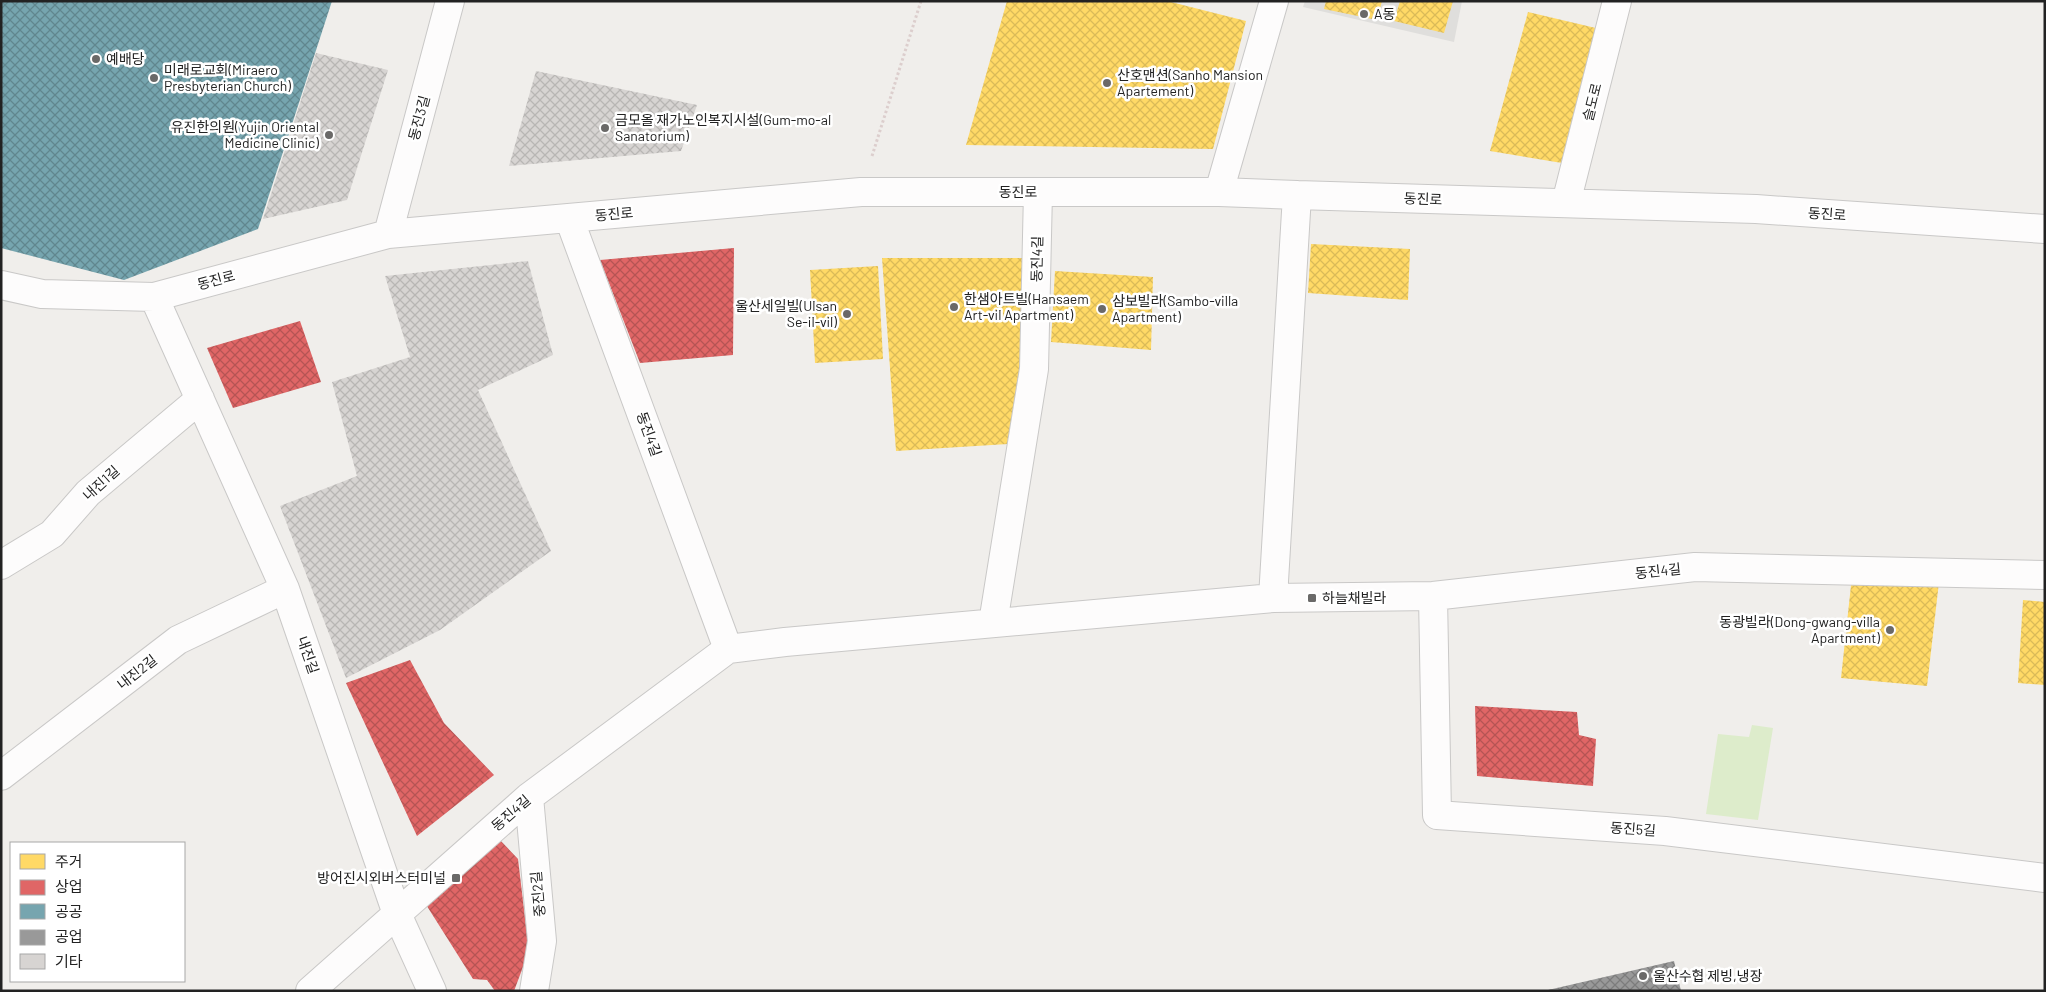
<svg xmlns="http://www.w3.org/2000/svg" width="2046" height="992" font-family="Barlow,'Noto Sans KR',sans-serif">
	<defs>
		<pattern id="homes-cross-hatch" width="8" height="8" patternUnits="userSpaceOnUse" patternTransform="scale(1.25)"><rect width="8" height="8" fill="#ffd966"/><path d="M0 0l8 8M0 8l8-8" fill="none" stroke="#daba58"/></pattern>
		<pattern id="shops-cross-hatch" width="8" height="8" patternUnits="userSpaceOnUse" patternTransform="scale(1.25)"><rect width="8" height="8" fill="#e06666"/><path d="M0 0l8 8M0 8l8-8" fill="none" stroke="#b55454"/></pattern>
		<pattern id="public-cross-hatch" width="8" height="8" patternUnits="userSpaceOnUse" patternTransform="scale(1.25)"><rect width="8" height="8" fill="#76a5af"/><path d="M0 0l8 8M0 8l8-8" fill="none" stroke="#60868e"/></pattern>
		<pattern id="industry-cross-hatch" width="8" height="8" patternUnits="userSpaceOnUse" patternTransform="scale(1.25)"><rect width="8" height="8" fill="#999"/><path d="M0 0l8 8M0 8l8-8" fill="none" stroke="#7c7c7c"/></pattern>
		<pattern id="building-cross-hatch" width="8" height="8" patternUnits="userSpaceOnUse" patternTransform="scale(1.25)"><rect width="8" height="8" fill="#d7d4d2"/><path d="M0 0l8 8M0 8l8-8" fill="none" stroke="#b8b6b4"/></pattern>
	</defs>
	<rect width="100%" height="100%" fill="#f0eeeb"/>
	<path fill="#dfdedc" d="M1305,1h157l-8,41 -151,-35z"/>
	<path fill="#ddeccb" d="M1752,725l21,3 -15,92 -52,-6 12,-80 31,3z"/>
	<path fill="url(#homes-cross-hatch)" d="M1007,1h160l79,20 -33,128 -247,-4z
		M1326,1h56l-5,19 -53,-11z
		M1400,1h53l-9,32 -50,-12z
		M1528,12l72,17 -38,134 -72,-12z
		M1311,244l99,5 -2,51 -100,-7z
		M882,258h143l-5,120 -12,66 -112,7z
		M878,266l5,93 -68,4 -5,-93z
		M1055,271l98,6 -2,73 -100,-8z
		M1852,576l87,6 -12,104 -86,-8z
		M2023,600l22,2v83l-27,-2z"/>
	<path fill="url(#shops-cross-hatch)" d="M734,248l-1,107 -93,8 -40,-103z
		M300,321l21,61 -88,26 -26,-60z
		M410,660l34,63 50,52 -77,61 -71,-153z
		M1475,706l102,6 2,23 17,4 -3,47 -116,-10z
		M498,838l20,21 11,92 -15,40h-19l-8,-11 -14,-1 -48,-76z"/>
	<path fill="url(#public-cross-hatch)" d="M1,1h331l-74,228 -134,51 -123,-32z"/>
	<path fill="url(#industry-cross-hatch)" d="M1674,961l7,30h-133v-1z"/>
	<path fill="url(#building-cross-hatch)" d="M316,53l72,17 -41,130 -84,19z
		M536,71l161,34 -16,46 -172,15z
		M528,261l25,94 -75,35 73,161 -111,79 -94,48 -66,-172 77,-30 -25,-94 78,-25 -25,-81z"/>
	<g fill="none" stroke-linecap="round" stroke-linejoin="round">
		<g stroke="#c9c8c7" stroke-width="30">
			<path id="minor" d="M1219,192l55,-191
				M1566,203l51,-202
				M569,218l159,431
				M388,234l62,-233
				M1,285l41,9 112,3 234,-63 473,-42h358l78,3 459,14 289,20
				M154,297l131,292 112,325 35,77
				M1,565l51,-31 36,-41 112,-94
				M1433,596l4,219 228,16 380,47
				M1273,598l24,-403
				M993,623l41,-254 4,-177
				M1,776l177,-136 107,-51
				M529,797l13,144 -8,50
				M310,991l219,-194 199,-148 57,-7 488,-44 160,-2 262,-29 350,8"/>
		</g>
		<path stroke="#dccecd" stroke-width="3" stroke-dasharray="2.5 2.5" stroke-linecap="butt" d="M872,156l49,-155"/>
		<use href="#minor" stroke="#fdfcfc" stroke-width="28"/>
	</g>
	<g fill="#6a6968" stroke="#fff" stroke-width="2">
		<circle cx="1364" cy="14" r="5"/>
		<circle cx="96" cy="59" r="5"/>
		<circle cx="154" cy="78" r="5"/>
		<circle cx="1107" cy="83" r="5"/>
		<circle cx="605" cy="128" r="5"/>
		<circle cx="329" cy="135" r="5"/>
		<circle cx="954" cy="307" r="5"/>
		<circle cx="1102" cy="309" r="5"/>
		<circle cx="847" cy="314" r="5"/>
		<rect x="1307" y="593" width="10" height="10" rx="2.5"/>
		<circle cx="1890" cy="630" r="5"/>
		<rect x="451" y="873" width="10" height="10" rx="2.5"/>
		<circle cx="1643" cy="976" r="5"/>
	</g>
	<g text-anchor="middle" stroke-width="5" stroke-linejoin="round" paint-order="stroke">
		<g font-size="14" fill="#222" stroke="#fff" text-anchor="start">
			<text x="1374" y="19">A동</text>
			<text x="106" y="64">예배당</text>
			<text x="164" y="75">미래로교회(Miraero<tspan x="164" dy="16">Presbyterian Church)</tspan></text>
			<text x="1117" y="80">산호맨션(Sanho Mansion<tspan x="1117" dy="16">Apartement)</tspan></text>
			<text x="615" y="125">금모올 재가노인복지시설(Gum-mo-al<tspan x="615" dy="16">Sanatorium)</tspan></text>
			<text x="319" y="132" text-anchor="end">유진한의원(Yujin Oriental<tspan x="319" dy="16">Medicine Clinic)</tspan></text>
			<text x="964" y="304">한샘아트빌(Hansaem<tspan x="964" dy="16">Art-vil Apartment)</tspan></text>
			<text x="1112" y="306">삼보빌라(Sambo-villa<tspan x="1112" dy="16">Apartment)</tspan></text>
			<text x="837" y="311" text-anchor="end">울산세일빌(Ulsan<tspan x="837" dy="16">Se-il-vil)</tspan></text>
			<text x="1322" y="603">하늘채빌라</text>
			<text x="1880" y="627" text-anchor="end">동광빌라(Dong-gwang-villa<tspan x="1880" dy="16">Apartment)</tspan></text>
			<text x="446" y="883" text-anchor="end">방어진시외버스터미널</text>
			<text x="1653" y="981">울산수협 제빙,냉장</text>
		</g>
		<g font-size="14" fill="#222" stroke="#fff">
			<text transform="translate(1592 102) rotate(-76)" y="5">슬도로</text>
			<text transform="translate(419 118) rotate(-75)" y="5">동진3길</text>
			<text x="1018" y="197">동진로</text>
			<text transform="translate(1423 199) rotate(2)" y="5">동진로</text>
			<text transform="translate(614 214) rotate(-5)" y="5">동진로</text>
			<text transform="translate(1827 214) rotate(4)" y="5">동진로</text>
			<text transform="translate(1037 259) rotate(-89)" y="5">동진4길</text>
			<text transform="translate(216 280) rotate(-15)" y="5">동진로</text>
			<text transform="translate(649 434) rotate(70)" y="5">동진4길</text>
			<text transform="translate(101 483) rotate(-42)" y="5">내진1길</text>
			<text transform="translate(1658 571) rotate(-6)" y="5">동진4길</text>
			<text transform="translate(308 655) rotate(71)" y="5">내진길</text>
			<text transform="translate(137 672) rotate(-38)" y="5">내진2길</text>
			<text transform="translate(511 813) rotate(-41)" y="5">동진4길</text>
			<text transform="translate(1633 829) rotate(4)" y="5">동진5길</text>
			<text transform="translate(538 894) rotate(-95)" y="5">중진2길</text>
		</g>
	</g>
	<rect width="2046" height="992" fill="none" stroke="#222222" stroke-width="5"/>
	<rect x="10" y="842" width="175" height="140" fill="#ffffff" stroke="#a7a7a7"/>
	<rect x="20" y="854" width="25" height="15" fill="#ffd966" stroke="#a7a7a7"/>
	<text x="55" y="867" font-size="15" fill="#222222">주거</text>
	<rect x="20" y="880" width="25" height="15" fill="#e06666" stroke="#a7a7a7"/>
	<text x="55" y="892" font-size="15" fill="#222222">상업</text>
	<rect x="20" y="904" width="25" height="15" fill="#76a5af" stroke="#a7a7a7"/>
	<text x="55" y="917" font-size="15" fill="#222222">공공</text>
	<rect x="20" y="930" width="25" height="15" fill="#999999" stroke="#a7a7a7"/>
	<text x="55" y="942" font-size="15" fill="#222222">공업</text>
	<rect x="20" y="954" width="25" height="15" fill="#d7d4d2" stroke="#a7a7a7"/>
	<text x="55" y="967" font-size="15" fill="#222222">기타</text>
</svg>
